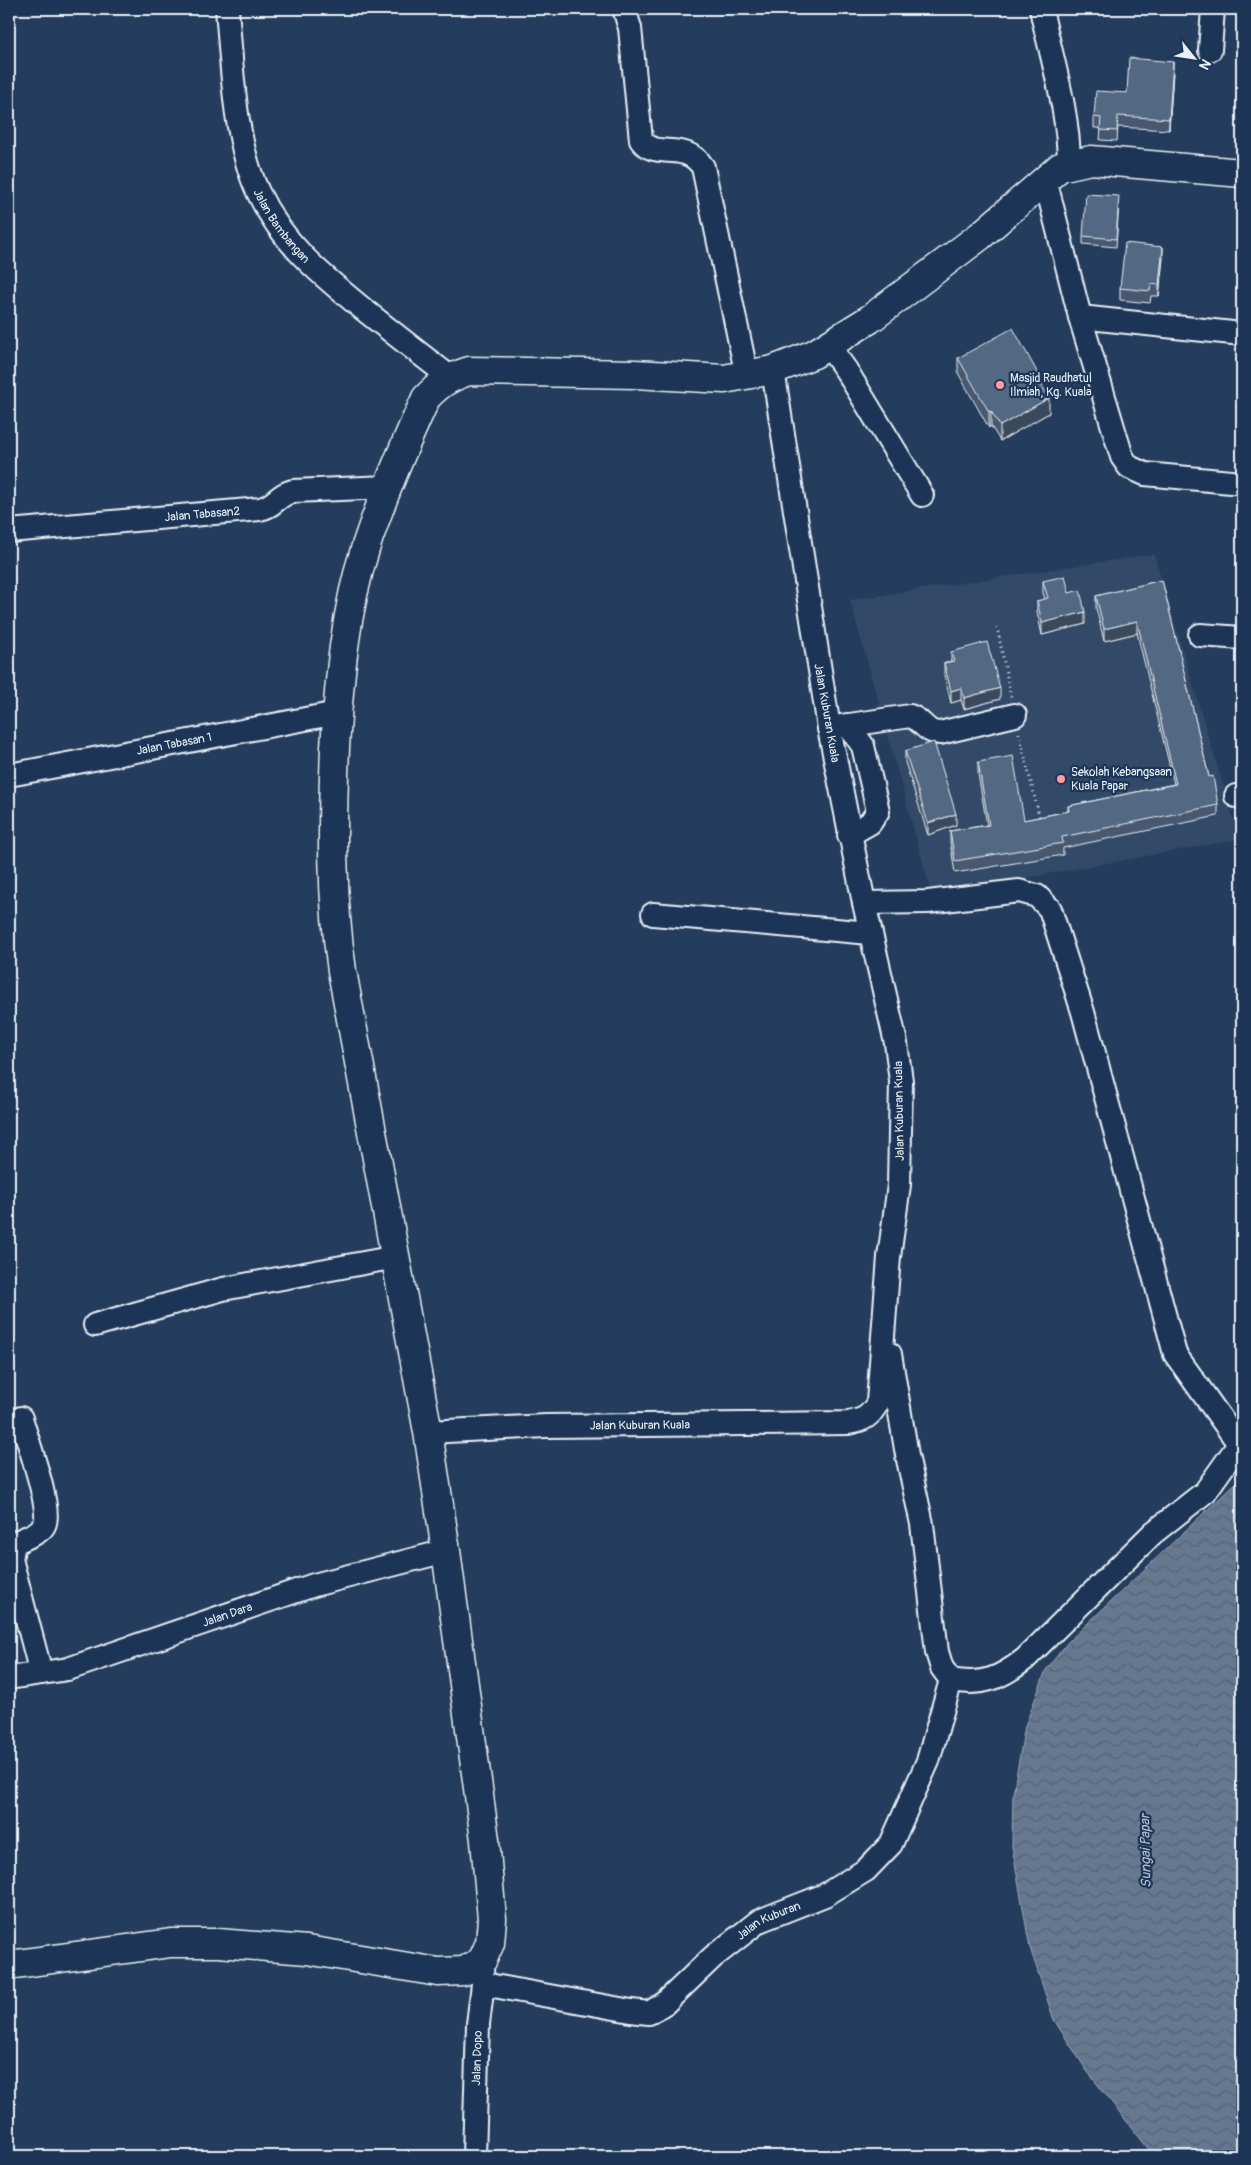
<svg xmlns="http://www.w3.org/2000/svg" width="1251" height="2165" font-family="Pangolin,sans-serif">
	<defs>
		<pattern id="water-waves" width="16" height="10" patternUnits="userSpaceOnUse" patternTransform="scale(1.25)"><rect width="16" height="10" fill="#657890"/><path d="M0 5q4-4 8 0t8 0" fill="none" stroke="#576270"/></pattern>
	</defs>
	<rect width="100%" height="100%" fill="#253d5d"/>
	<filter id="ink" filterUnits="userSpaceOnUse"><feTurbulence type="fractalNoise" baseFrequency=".02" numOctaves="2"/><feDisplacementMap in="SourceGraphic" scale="10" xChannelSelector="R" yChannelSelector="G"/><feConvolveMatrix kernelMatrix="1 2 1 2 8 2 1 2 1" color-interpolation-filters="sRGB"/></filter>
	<g filter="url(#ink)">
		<path fill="#334a68" d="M1154,554l85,285 -307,56 -82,-295z"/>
		<path fill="url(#water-waves)" stroke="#99a8ba" d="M1242,1477v679h-88l-67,-85 -33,-51 -24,-72 -18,-102 1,-52 12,-68 21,-56 22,-28z"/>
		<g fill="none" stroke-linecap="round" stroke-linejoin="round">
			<g stroke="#e8f1f8" stroke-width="26">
				<g id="minor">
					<path id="s1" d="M227,9c5,56 7,132 31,183 24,51 62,82 105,117 29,23 58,46 87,68"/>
					<path d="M624,9l6,19 11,112c15,21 43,-1 62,27l44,209"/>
					<path d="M1041,9c11,51 28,103 28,156"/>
					<path d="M1210,50l3,-41"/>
					<path d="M1045,179l35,138 42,140 7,10 16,7 97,9"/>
					<path d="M1080,317l162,17"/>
					<path d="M828,345l18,25 76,125"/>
					<path id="s2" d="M9,531l251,-22c16,-3 16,-14 33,-18l95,-4"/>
					<path d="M1200,635l42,3"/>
					<path d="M848,725l15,21 15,65 -8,12 -21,12"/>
					<path d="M829,728l81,-12c13,4 15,17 30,17l75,-18"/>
					<path id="s3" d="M9,775l328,-62"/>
					<path d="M1236,796h6"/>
					<path d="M864,903l64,-1 91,-11 18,5 13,13 33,103 92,342 64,90"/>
					<path d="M653,914l217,19"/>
					<path d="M95,1325l128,-36 173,-32"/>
					<path d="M890,1354l17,101 15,69 15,128 5,16 9,12c32,6 50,-2 74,-21l128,-126 52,-41 37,-52"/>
					<path d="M21,1418c6,21 30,88 24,105 -4,12 -22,14 -31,21l-3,15 30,114"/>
					<path id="s4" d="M428,1432l118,-6 302,-3c16,-3 22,-6 30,-21l11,-145 10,-72 2,-104 -5,-38 -32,-140 -35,-175 -56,-358"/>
					<path id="s5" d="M9,1678l59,-9 246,-84 132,-34"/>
					<path id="s6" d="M483,1984l148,27 18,2 16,-10 48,-46 46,-36 66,-26 41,-25 25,-26 37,-83 23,-81"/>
					<path id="s7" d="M474,2156l4,-132 5,-40 -1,-15"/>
				</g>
			</g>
			<g stroke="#e8f1f8" stroke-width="31">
				<path id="major" d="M9,1965l162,-22h47l89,7 131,22 26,-1 18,-10 8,-18 2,-24 -7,-79 -39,-289 -18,-119 -86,-461c-11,-75 -10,-148 -7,-223 4,-68 10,-137 31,-202 17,-51 38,-100 60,-148 13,-14 24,-21 43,-27l166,3 89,5 49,-9 41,-16 56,-35 110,-83 80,-69 31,-7 151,13"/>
			</g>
			<path stroke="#e8f1f8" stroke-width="3" stroke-dasharray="1 4" stroke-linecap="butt" d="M997,627l14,70
				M1019,733l21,86"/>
			<use href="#minor" stroke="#1d3557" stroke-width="22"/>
			<use href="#major" stroke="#1d3557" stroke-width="28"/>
		</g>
		<path fill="#475970" stroke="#e8f1f8" d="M1173,72l-4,58 -51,-3 -1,14 -17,-1 1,-12h-7v-11l33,-24z
			M1119,203l-3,44 -33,-3v-8z
			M1163,258l-4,38h-8l-1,7 -30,-3v-12z
			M958,358l84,29 7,26 -49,28 -9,-15 -2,2 -31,-55z
			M1162,580l47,197 9,28v11l-155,32v7l-108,18 -5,-31v-11l37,-6 -9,-51v-12l46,58 44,-9v-5l106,-22 -37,-151 -33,8 -8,-33v-12z
			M1043,581l26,12 16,31 -43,11 -5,-23v-11l8,-2 -2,-6z
			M951,652l49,47 -36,10 -3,-9 -10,3 -7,-28v-12l7,-2z
			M905,751l51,74 -28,10 -23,-73z"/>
		<path fill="#3a485b" stroke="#e8f1f8" d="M1173,62v10l-4,58v-11z
			M1163,247v11l-4,38v-11z
			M1049,398v15l-49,28v-15z
			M991,411v15l-2,2v-16z
			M1085,612v12l-43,11v-12z
			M1137,621v12l-33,8v-12z
			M961,688v12l-10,3v-12z
			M1000,688v11l-36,10v-11z
			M956,814v11l-28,10v-12z"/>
		<path fill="#536782" stroke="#e8f1f8" d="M1129,58l44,4 -4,57 -51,-3 -1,15 -17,-1 1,-12 -7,-1 2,-26 31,2z
			M1086,194l33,2 -3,43 -33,-3z
			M1125,243l38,4 -4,38 -8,-1 -1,7 -30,-3z
			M1013,328l29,53 -2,1 9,16 -49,28 -9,-15 -2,1 -31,-54z
			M1065,576l4,17 11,-3 5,22 -43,11 -5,-22 11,-3 -5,-17z
			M1162,580l47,197 4,-1 5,29 -156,32 1,6 -108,18 -5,-30 39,-6 -11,-63 35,-6 11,64 45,-9 -1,-5 108,-22 -39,-163 -33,8 -8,-33z
			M987,642l13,46 -36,10 -3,-10 -10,3 -7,-28 10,-2 -3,-9z
			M934,742l22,72 -28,9 -23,-72z"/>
	</g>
	<g fill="#ff9aa2" stroke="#1d3557" stroke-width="2">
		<circle cx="1000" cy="385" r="5"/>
		<circle cx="1061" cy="779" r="5"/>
	</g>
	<g text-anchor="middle" stroke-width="4.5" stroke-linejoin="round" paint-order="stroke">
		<g font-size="12" fill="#e8f1f8" stroke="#1d3557">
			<text dy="4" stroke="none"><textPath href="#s1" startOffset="228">Jalan Bambangan</textPath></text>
			<text dy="4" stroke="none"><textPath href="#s2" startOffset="194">Jalan Tabasan2</textPath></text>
			<text transform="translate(827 713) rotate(80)" y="4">Jalan Kuburan Kuala</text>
			<text dy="4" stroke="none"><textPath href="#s3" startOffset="168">Jalan Tabasan 1</textPath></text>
			<text transform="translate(899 1111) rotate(-91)" y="4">Jalan Kuburan Kuala</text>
			<text dy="4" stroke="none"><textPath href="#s4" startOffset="212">Jalan Kuburan Kuala</textPath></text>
			<text dy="4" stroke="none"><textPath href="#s5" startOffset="228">Jalan Dara</textPath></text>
			<text dy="4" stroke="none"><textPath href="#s6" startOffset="321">Jalan Kuburan</textPath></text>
			<text dy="4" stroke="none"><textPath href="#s7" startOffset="98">Jalan Dopo</textPath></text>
		</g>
		<g font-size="12" fill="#e8f1f8" stroke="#1d3557" text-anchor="start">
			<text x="1010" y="382">Masjid Raudhatul<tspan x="1010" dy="14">Ilmiah, Kg. Kuala</tspan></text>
			<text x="1071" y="776">Sekolah Kebangsaan<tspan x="1071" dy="14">Kuala Papar</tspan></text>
		</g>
		<g font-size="14" font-style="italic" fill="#b4c1ce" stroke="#1d3557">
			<text transform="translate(1145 1851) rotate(-91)" y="5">Sungai Papar</text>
		</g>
	</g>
	<rect width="1251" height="2165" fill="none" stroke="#1d3557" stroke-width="30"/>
	<rect x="15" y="15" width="1221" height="2135" fill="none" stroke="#e8f1f8" stroke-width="2" filter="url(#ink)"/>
	<g transform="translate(1194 58) rotate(120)" stroke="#1d3557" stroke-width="4" paint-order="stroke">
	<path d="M0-4L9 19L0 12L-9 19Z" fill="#e8f1f8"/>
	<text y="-8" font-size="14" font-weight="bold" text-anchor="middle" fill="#e8f1f8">N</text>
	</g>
</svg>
